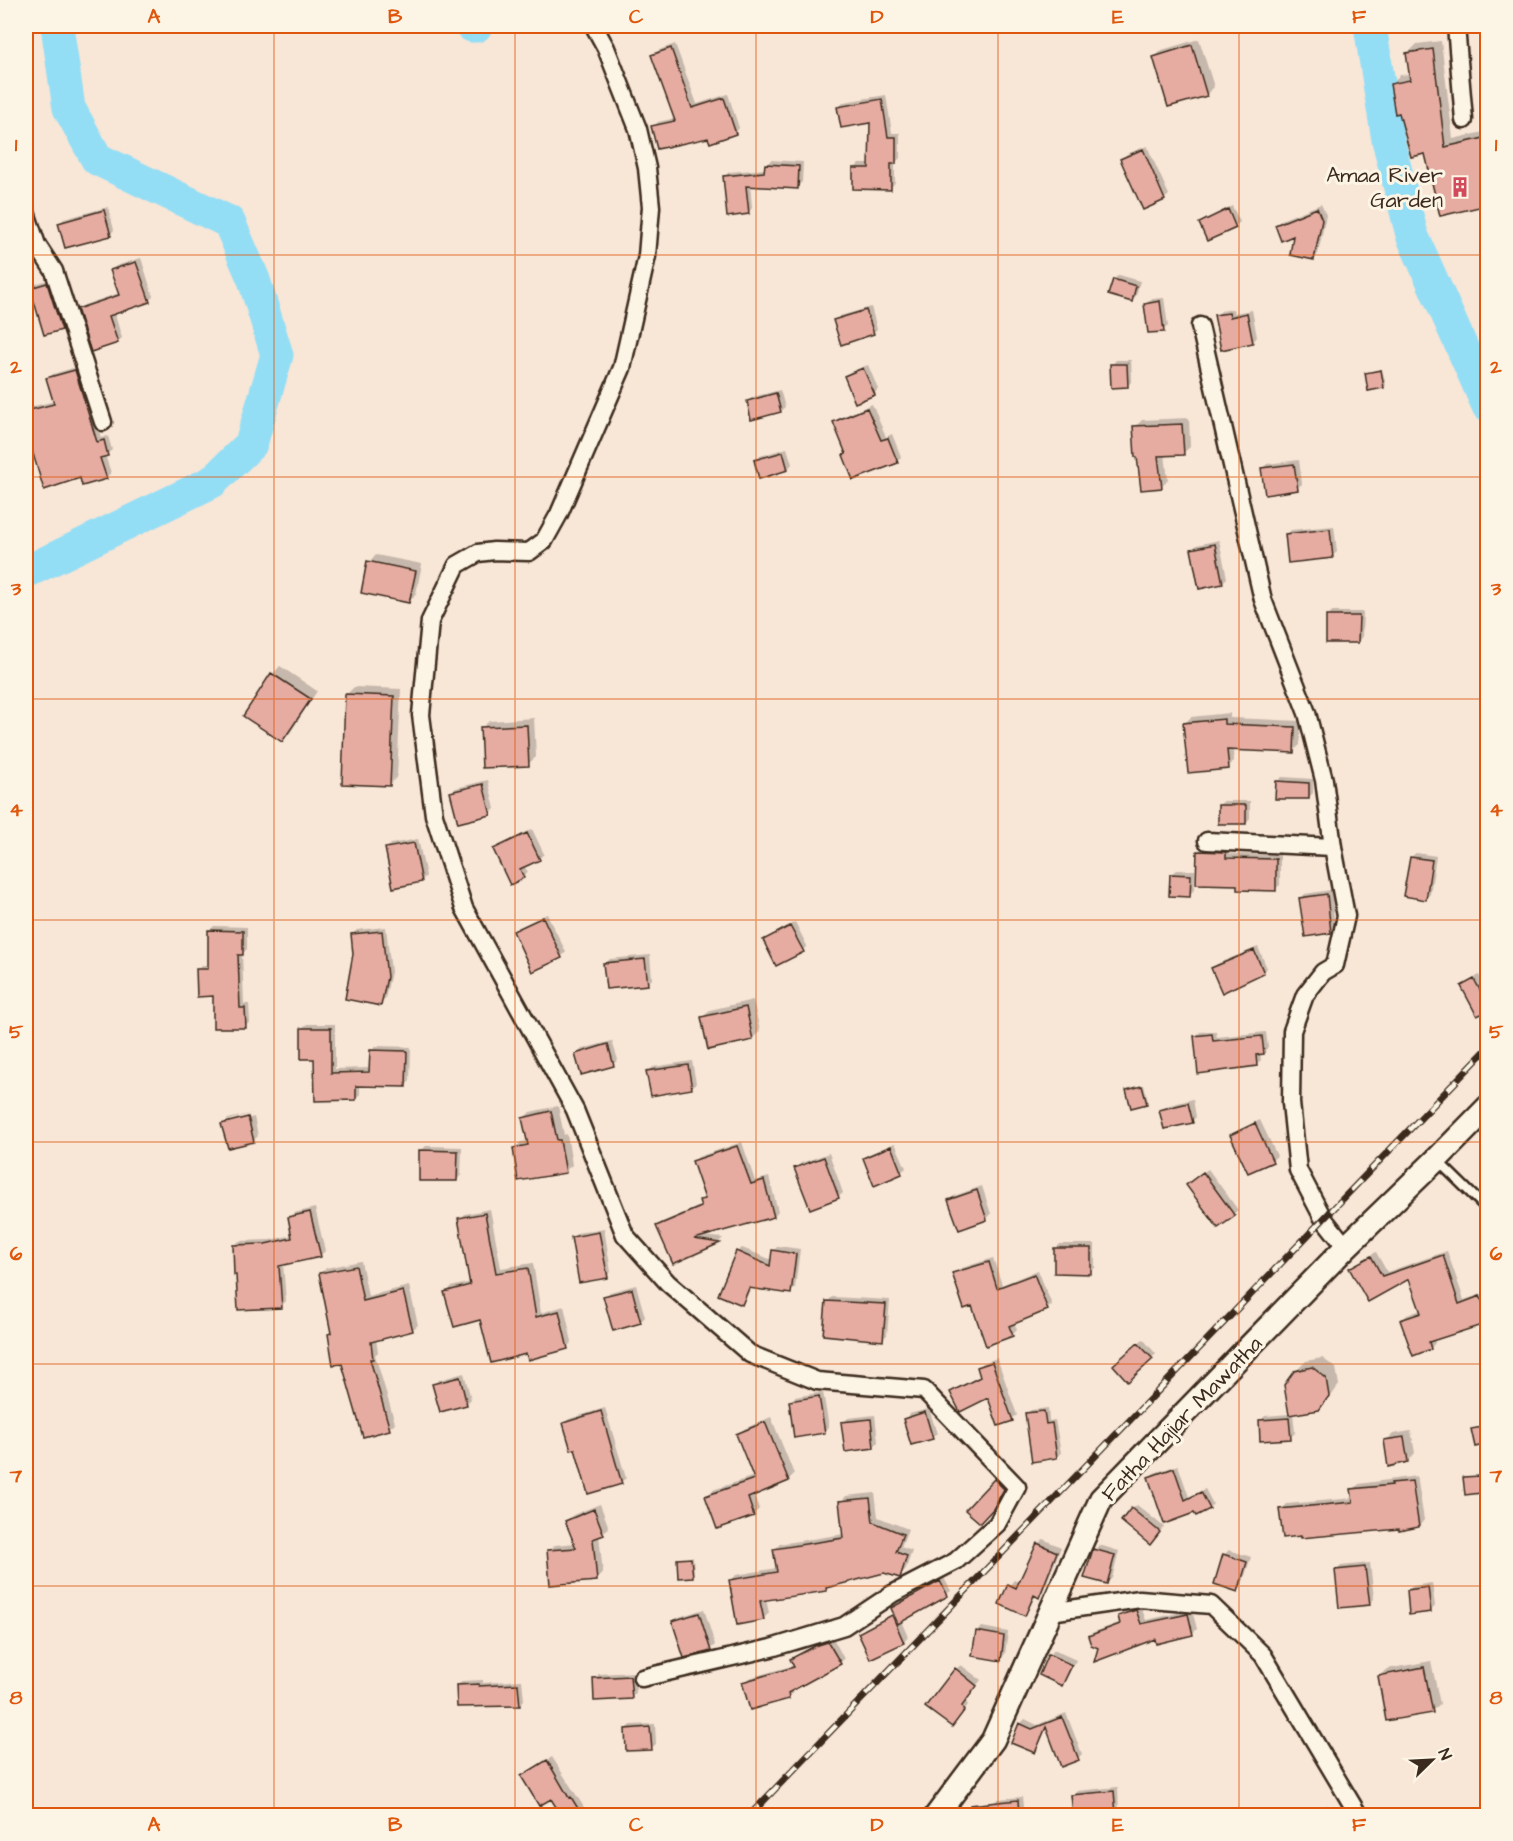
<svg xmlns="http://www.w3.org/2000/svg" width="1513" height="1841" font-family="'Architects Daughter',sans-serif">
	<rect width="100%" height="100%" fill="#f8e6d7"/>
	<filter id="ink" filterUnits="userSpaceOnUse"><feTurbulence type="fractalNoise" baseFrequency=".0167" numOctaves="2"/><feDisplacementMap in="SourceGraphic" scale="12" xChannelSelector="R" yChannelSelector="G"/><feConvolveMatrix kernelMatrix="1 2 1 2 8 2 1 2 1" color-interpolation-filters="sRGB"/></filter>
	<g filter="url(#ink)">
		<path fill="#0003" d="M1199,39l15,48 -7,7 -38,12 -14,-49 7,-7z
			M1441,41l12,98 35,-8v72l-61,-51 -35,-68 8,-9 11,-1 -3,-21 9,-9z
			M675,44l22,60 31,-10 11,34 -4,5 -26,3 -56,-9 5,-5 18,-4 -23,-63 4,-4z
			M886,95l6,38h8v25l-5,5v20l-5,5 -36,-19 5,-5h11l1,-42 -32,-15 5,-5z
			M1147,146l22,49 -5,4 -42,-40 5,-5z
			M771,160l32,2 -1,20 -5,5 -47,-3 2,24 -4,5 -24,-36 5,-5 37,-3v-4z
			M1321,204l5,11 -8,39 -4,5 -19,-26 -19,-8 5,-5z
			M1232,206l8,16 -5,4 -27,13 -8,-16 5,-4z
			M108,207l6,23 -4,5 -51,-12 5,-4z
			M26,226l6,19 -6,5z
			M141,258l12,38 -4,5 -35,11 8,26 -5,4 -38,-33 5,-4 35,-12 -7,-23 4,-4z
			M1119,275l21,6 -4,15 -5,4 -17,-21z
			M51,279l15,45 -5,5 -14,-28 -21,6v-20z
			M1164,298l4,28 -5,4 -17,-26 5,-5z
			M871,307l6,22 -4,4 -38,-12 5,-5z
			M1233,309l1,4 18,-3 5,27 -4,5 -37,-26 5,-5z
			M1116,360h15l1,21 -5,5 -15,-21z
			M868,365l10,24 -4,5 -28,-18 4,-4z
			M80,366l21,72 7,-2 4,14 -7,5 6,18 -5,4 -25,-1 -49,-31 -4,1 -2,-10v-28l29,-7 -7,-22 5,-5z
			M1382,369l4,16 -2,2 -18,-13z
			M780,390l5,17 -5,4 -32,-10 5,-4z
			M872,404l14,33 6,-3 9,23 -4,5 -50,-9 -12,-30 4,-5z
			M1189,418l1,29 -7,6 -18,1 3,26 -7,6 -26,-59 7,-7z
			M787,448l5,16 -4,5 -33,-8 5,-5z
			M1299,460l3,24 -5,4 -35,-19 5,-5z
			M1334,526l3,26 -5,4 -45,-21 4,-5z
			M1219,540l8,38 -5,5 -30,-34 5,-4z
			M376,555l46,9 -6,30 -7,8 -40,-40z
			M1332,612h31l-1,25 -4,4 -30,-24z
			M280,666l37,25 -27,42 -8,7 -37,-25 28,-41z
			M354,687l47,2 -4,88 -7,7 -43,-90z
			M1230,713v5l70,3v24l-7,6 -60,-2 1,12 -6,7 -43,-45 6,-6z
			M534,718l2,39 -8,7 -46,-36 7,-7z
			M1282,777l31,2v14l-5,5 -31,-16z
			M488,780l7,29 -5,4 -39,-21 5,-4z
			M1224,801h26v17l-4,5 -27,-18z
			M532,829l12,25 -5,4 -15,8 4,6 -5,5 -28,-27 5,-5z
			M418,839l8,37 -5,5 -35,-32 5,-5z
			M1203,847l27,1v6l50,1v30l-5,4 -36,-5 -41,-32z
			M1416,853l20,3 -6,38 -4,4 -15,-41z
			M1176,870h19l-1,20 -5,5 -18,-21z
			M1331,890l4,37 -4,5 -31,-33 5,-5z
			M547,914l19,38 -5,5 -46,-26 4,-4z
			M795,922l12,24 -4,4 -38,-9 5,-5z
			M214,926l33,1v22l-5,5 2,50h5l1,18 -5,4 -30,-31 -18,-25 5,-5h7v-34z
			M386,927l5,45 -6,27 -4,5 -26,-50 -3,-19 5,-5z
			M1258,947l9,21 -4,4 -50,-4 4,-4z
			M650,955l2,24 -4,4 -43,-19 5,-5z
			M1479,975l9,17v17l-25,-23z
			M753,1000l7,31 -7,7 -51,-20 8,-8z
			M307,1024h28v45l36,-1 1,-17 4,-5 35,1 -1,34 -5,5 -45,-2v10l-4,5 -40,-42 -14,-29z
			M1216,1031l1,6 49,-5 2,16 -8,5 1,7 -5,5 -61,-28 5,-5z
			M612,1041l6,19 -5,4 -36,-10 5,-5z
			M692,1061l4,22 -5,5 -43,-16 5,-5z
			M1144,1085l4,16 -2,2 -18,-12z
			M1193,1099l3,18 -4,4 -31,-11 5,-4z
			M558,1106l6,29 3,-1 5,31 -7,6 -50,-23 6,-6 7,-1 -4,-23 6,-6z
			M253,1113l-27,8v3l28,-7 4,19 -4,4 -31,-16 5,-5z
			M1260,1120l17,36 -5,4 -23,11 -17,-35 5,-5z
			M742,1142l13,39 14,-4 9,34 -4,5 -73,20 22,2 -4,4 -46,20 -15,-36 4,-4 40,-17 -1,-5 4,-4 -11,-34 4,-5z
			M895,1143l11,25 -5,4 -37,-14 5,-4z
			M426,1146l36,1 -1,28 -4,5 -36,-29z
			M829,1153l14,40 -5,4 -42,-29 5,-5z
			M1208,1169l30,41 -19,16 -27,-45z
			M1488,1171v12l-7,-5z
			M982,1186l9,28 -4,5 -37,-19 4,-4z
			M315,1208l10,43 -5,5 -37,8 3,37 -5,5 -43,-33 -4,-27 5,-5 31,-1 23,-5 -4,-17 5,-5z
			M490,1209l11,59 32,-5 8,50 23,-7 8,36 -5,5 -39,6 -82,-60 5,-6 20,-5 -11,-63 5,-5z
			M604,1228l7,44 -4,4 -35,-38 5,-5z
			M1060,1244h35v24l-5,4 -34,-23z
			M778,1246l22,3 -5,39 -5,5 -39,-6 -5,12 -4,4 -5,-51 5,-4 30,12 1,-9z
			M1447,1251l17,49 21,-7 3,7v21l-54,18 1,4 -4,5 -29,-28 5,-5 14,-5 -11,-33 -42,23 -17,-32 25,-16 11,20z
			M993,1258l9,27 36,-15 14,35 -5,4 -33,13 3,8 -5,5 -40,-30 -18,-31 5,-5z
			M361,1261l7,35 41,-10 9,39 -6,5 -36,9 2,13 -3,3 20,68 -6,5 -46,-66 -14,-28 3,-3 -11,-57 5,-6z
			M636,1285l9,32 -5,5 -35,-25 5,-5z
			M832,1297l58,3 -3,35 -4,4 -56,-37z
			M1143,1339l13,15 -28,26 -13,-15z
			M997,1358l20,57 -5,4 -23,-23 -37,-3 4,-5 25,-12 -2,-8 4,-5z
			M1322,1358l14,10 3,17 -10,14 -11,10 -25,4 2,20 -5,4 -30,-16 5,-5 25,-2 5,-42 11,-11z
			M464,1373l7,26 -5,5 -32,-20 5,-4z
			M823,1392l6,35 -5,5 -34,-31 5,-4z
			M605,1408l21,70 -5,4 -45,-35 -12,-24 5,-4z
			M1048,1408l1,13 6,-1 6,33 -5,4 -29,-43 4,-4z
			M929,1409l8,24 -5,4 -27,-18 4,-5z
			M875,1415l3,27 -4,5 -31,-24 5,-5z
			M771,1417l23,57 -6,6 -34,14 5,15 -6,6 -46,-19 6,-6 41,-14 -16,-41 6,-6z
			M1411,1431l4,22 -7,8 -22,-20 7,-7z
			M1178,1465l11,32 16,-8 8,15 -4,4 -13,6 -46,-37 4,-4z
			M1481,1475l2,15 -2,2 -16,-14z
			M999,1476l9,8 -11,19 -17,18 -13,-11z
			M1417,1476l7,44 -5,6 -138,-16 6,-6 67,-6 -1,-8 6,-6z
			M875,1493l3,24 30,12 -7,18 11,4 -7,20 -5,5 -16,-4 -55,14 -3,3 -60,10 3,14 -6,6 -32,-38 5,-6 41,-7 -3,-18 6,-6 64,-10 -3,-32 5,-6z
			M600,1504l9,24 -10,7 4,38 -7,7 -47,-29 6,-6 21,-2 -9,-22 6,-6z
			M1137,1505l27,22 -10,11 -22,-29z
			M1043,1539l18,8 -18,45 -4,4 -3,-1 -7,14 -4,5 -15,-29 4,-5 6,3 18,-39z
			M1099,1545l20,6 -7,27 -5,5 -12,-33z
			M1229,1550l22,7 -9,28 -5,5 -21,-7 9,-29z
			M693,1557l1,16 -2,2 -14,-15z
			M1370,1563l4,36 -5,5 -33,-33 5,-5z
			M944,1578l7,13 -50,30 7,16 -4,5 -33,15 -11,-24 5,-5 30,-15 -3,-5 4,-4z
			M1432,1583l3,23 -4,5 -23,-21 5,-4z
			M1141,1607l5,13 46,-10 5,19 -5,5 -36,3 -67,-1 5,-4 27,-10 -2,-5 5,-5z
			M704,1609l11,36 -5,4 -36,-28 5,-4z
			M982,1627l26,5 -3,22 -5,5 -23,-27z
			M833,1638l11,21 -4,4 -48,26 1,4 -5,5 -44,-16 5,-4 46,-13 -3,-5 4,-5 25,-13z
			M1054,1650l22,10 -10,20 -4,4 -21,-10 9,-19z
			M1431,1661l9,43 -8,7 -53,-35 8,-7z
			M961,1665l20,15 -16,20 3,5 -12,16v-52z
			M635,1672l1,21 -5,4 -37,-18 5,-5z
			M483,1680v3l39,-3 2,20 -5,5 -62,-19 5,-5z
			M1066,1713l16,41 -4,4 -31,-31 -8,19 -4,5 -15,-27 5,-5 12,6z
			M655,1724l1,20 -5,4 -25,-18 5,-5z
			M552,1757l35,55 -3,4h-21l-12,-19 -28,-21z
			M1118,1787l1,29h-44l-2,-20 4,-5z
			M1022,1797l2,19h-30l-1,-12 5,-5z
			M1328,1805l2,11h-42z"/>
		<g fill="none" stroke-linecap="round" stroke-linejoin="round">
			<path stroke="#94def5" stroke-width="33" d="M472,26h4
				M1370,26l18,114 24,95 76,171
				M26,572l186,-90 39,-38 26,-89 -23,-75 -25,-58 -132,-63 -28,-51 -12,-82"/>
		</g>
		<path fill="#e6aca1" stroke="#3b2a1e" stroke-width="1.5" d="M1192,45l15,51 -39,11 -15,-50z
			M671,48l21,60 32,-10 12,36 -26,9 -2,-5 -51,11 -6,-23 24,-5 -24,-66z
			M1433,49l12,98 39,-9 4,15v52l-48,11 -15,-62 -14,3 -12,-44 -4,1 -5,-30 20,-4 -4,-27z
			M882,99l6,38h8v27h-5v26l-38,-1v-21h16l1,-45 -29,5 -4,-21z
			M1143,149l22,51 -22,10 -23,-51z
			M765,164l34,2 -1,23 -52,-3 3,28 -22,3 -4,-41 41,-4z
			M1317,208l5,12 -8,40 -24,-5 3,-19 -12,5 -6,-16z
			M1228,209l8,19 -29,13 -8,-18z
			M104,210l7,26 -46,12 -7,-25z
			M136,262l14,40 -41,14 9,27 -27,9 -14,-43 42,-14 -9,-25z
			M1113,279l23,7 -4,16 -24,-7z
			M47,283l15,47 -18,5 -14,-47z
			M1160,301l4,31 -16,1 -4,-29z
			M866,310l8,24 -33,11 -8,-25z
			M1229,313l1,4 17,-4 6,30 -32,7 -7,-35z
			M1110,364h17l1,23 -17,1z
			M863,368l12,27 -20,8 -11,-27z
			M75,370l22,72 7,-2 4,16 -8,2 7,21 -25,7 -2,-8 -36,12 -13,-43 -5,1v-37l28,-7 -8,-26z
			M1381,370l3,18 -16,3 -3,-18z
			M776,393l5,19 -30,8 -4,-19z
			M867,408l14,32 7,-2 10,25 -45,17 -10,-25 3,-1 -13,-32z
			M1182,424l2,31 -26,1 4,32 -21,2 -4,-33h-2l-2,-31z
			M783,452l5,18 -29,9 -5,-19z
			M1294,464l4,26 -33,5 -4,-27z
			M1330,529l3,29 -45,5 -3,-29z
			M1215,544l8,40 -24,5 -8,-40z
			M367,561l49,10 -7,32 -48,-10z
			M1326,616h33l-1,27h-32z
			M271,673l40,26 -29,43 -39,-26z
			M345,694l49,2 -4,90 -48,-2z
			M1224,719v5l71,3 -1,26 -67,-3 2,19 -41,4 -5,-50z
			M527,725l2,41 -47,2 -2,-41z
			M1276,781l33,2v16h-34z
			M483,784l8,31 -33,8 -8,-31z
			M1218,805h28v19h-28z
			M527,833l13,27 -20,9 4,9 -14,7 -17,-36z
			M414,843l8,39 -29,6 -8,-40z
			M1197,851l29,1v6l50,1v32l-39,-1v-5l-41,-1z
			M1410,857l22,3 -6,40 -23,-4z
			M1170,874l21,1 -1,22 -21,-1z
			M1327,894l4,39 -26,4 -6,-39z
			M543,917l19,41 -30,14 -19,-41z
			M790,926l14,26 -28,14 -13,-26z
			M208,930l35,1v24h-5l2,53h5l1,20h-33v-32l-16,1 -1,-28h12z
			M382,931l5,46 -6,29 -36,-7 8,-45 -2,-20z
			M1254,950l10,23 -42,20 -11,-25z
			M645,959l3,26 -42,4 -3,-26z
			M1474,979l14,26v6l-11,5 -16,-30z
			M746,1007l7,33 -45,10 -7,-33z
			M301,1028h30v45l38,-1 1,-22 37,1 -1,36 -50,-1v14l-41,1 -1,-42h-13z
			M1212,1034l1,7 49,-5 2,18 -8,1 1,11 -59,8 -4,-38z
			M608,1044l6,22 -33,9 -6,-21z
			M688,1065l4,24 -41,7 -5,-25z
			M1142,1086l5,18 -16,4 -5,-18z
			M1188,1103l5,20 -29,6 -5,-19z
			M551,1111l6,29h3l6,33 -48,8 -5,-33 15,-3 -6,-27z
			M248,1117l6,25 -26,6 -7,-24z
			M1255,1123l18,39 -25,11 -18,-38z
			M737,1146l14,38 13,-4 10,37 -80,22 26,4 -47,21 -17,-38 45,-19 -2,-7 6,-1 -13,-38z
			M891,1146l11,28 -28,12 -11,-28z
			M419,1150l39,1 -1,30h-38z
			M824,1157l15,41 -29,11 -16,-41z
			M1203,1172l32,44 -17,12 -32,-43z
			M977,1190l10,30 -28,10 -11,-30z
			M310,1212l11,45 -42,9 3,42 -44,2 -2,-35h-2l-1,-30 32,-1 27,-6 -4,-21z
			M485,1213l11,60 32,-5 8,49 23,-6 9,38 -40,11 -2,-6 -35,9 -11,-43 -26,7 -10,-35 26,-7 -12,-67z
			M599,1232l9,46 -29,5 -8,-46z
			M1054,1248h37v26l-37,-1z
			M772,1250l24,4 -5,40 -42,-6 -7,17 -24,-10 18,-44 34,15z
			M1443,1255l16,49 21,-8 8,20v7l-59,19 2,7 -18,7 -13,-36 21,-7 -12,-34 -41,23 -19,-34 22,-12 11,20z
			M989,1262l8,26 37,-14 14,36 -39,16 4,10 -27,10 -14,-40 -8,3 -12,-36z
			M356,1266l7,35 40,-10 10,40 -42,11 2,17h-3l20,71 -27,7 -21,-73 -9,1 -5,-31 3,-1 -12,-60z
			M632,1289l9,34 -28,8 -10,-35z
			M826,1301l60,3 -3,37 -60,-6z
			M1138,1343l15,16 -25,23 -15,-17z
			M992,1362l21,59 -15,5 -10,-28 -28,14 -10,-20 30,-15 -3,-10z
			M1312,1367l14,11 3,18 -10,14 -30,5 -5,-30 10,-14z
			M460,1377l7,28 -27,7 -8,-28z
			M819,1396l6,37 -31,5 -5,-37z
			M601,1411l21,73 -34,10 -13,-45 -4,1 -8,-27z
			M1044,1411l2,13 6,-1 5,35 -25,4 -7,-49z
			M925,1412l8,27 -22,6 -8,-26z
			M1289,1418l2,21 -31,2 -1,-21z
			M871,1419l3,29 -29,4 -4,-30z
			M765,1422l24,59 -41,17 6,18 -37,13 -12,-33 49,-17 -18,-45z
			M1488,1426v18l-13,3 -4,-18z
			M1404,1437l4,25 -20,5 -4,-27z
			M1174,1468l11,32 16,-8 9,17 -14,7 -2,-3 -30,11 -16,-47z
			M1480,1476l1,17 -16,2 -2,-18z
			M994,1479l10,10 -11,20 -13,14 -15,-13z
			M1412,1481l7,46 -20,4v-2l-98,9v-2l-18,2 -4,-29 74,-7 -2,-13 41,-4 -1,-2z
			M870,1498l3,24 30,12 -7,18 11,4 -7,22 -16,-5 -58,15 1,3 -67,10 4,19 -27,5 -8,-45 48,-8 -4,-23 70,-11 -4,-37z
			M1131,1508l29,24 -10,13 -29,-24z
			M594,1509l10,26 -11,4 4,42 -47,4 -3,-35 29,-2 -11,-27z
			M1037,1543l20,9 -18,46 -5,-3 -9,21 -26,-12 9,-20 8,4z
			M1093,1549l22,6 -8,29 -23,-6z
			M1223,1554l24,8 -9,30 -24,-8z
			M691,1558l2,19 -15,1 -1,-19z
			M1365,1567l5,38 -31,3 -4,-38z
			M940,1581l8,15 -50,28 -7,-16z
			M1428,1587l3,25 -22,3 -2,-25z
			M1136,1610l5,14 47,-10 5,21 -37,9 -1,-5 -61,23 4,-14 -7,-3 -3,-9 32,-12 -2,-8z
			M699,1613l12,38 -27,7 -12,-37z
			M892,1615l12,28 -34,16 -12,-26z
			M976,1631l28,5 -3,25 -29,-5z
			M828,1642l13,22 -53,29 1,6 -39,11 -8,-28 52,-15 -4,-8 25,-13z
			M1048,1654l24,11 -10,21 -23,-11z
			M1424,1667l9,46 -47,8 -8,-45z
			M955,1668l22,18 -15,20 2,5 -12,16 -27,-20z
			M630,1676l2,23 -38,2 -1,-23z
			M479,1684v2l39,-2 2,22 -63,1 -1,-22z
			M1062,1717l17,43 -18,7 -15,-40 -11,26 -24,-10 8,-20 13,6z
			M650,1727l2,23 -26,1 -1,-22z
			M547,1760l22,38 2,-1 11,18h-21l-10,-16 -12,7 -18,-30z
			M1114,1791l2,24h-43l-2,-20z
			M1018,1800l1,15h-48l-1,-10z"/>
		<g fill="none" stroke-linecap="round" stroke-linejoin="round">
			<g stroke="#3b2a1e" stroke-width="13">
				<path id="lane" d="M1437,1160l51,50"/>
			</g>
			<g stroke="#3b2a1e" stroke-width="21">
				<path id="street" d="M594,26l12,22 32,81 9,39 4,39 -4,49 -25,112 -63,146 -15,27 -15,11 -35,-1 -16,2 -21,12 -27,56 -9,94 13,100 30,93 111,202 50,125 43,48 82,71 67,27 107,9 93,97 -20,37 -41,37 -64,33 -48,32 -73,22 -129,30
					M1456,26l8,94
					M26,212l11,33 17,26 49,151
					M1200,326l63,274 44,113 17,67 9,67 13,69 -11,49 -12,7 -18,23 -13,36 -1,72 7,67 25,48 23,29
					M1207,841l126,6
					M1050,1612l90,-13 71,6 52,50 96,161"/>
			</g>
			<g stroke="#3b2a1e" stroke-width="27">
				<path id="secondary" d="M936,1816l57,-76 108,-241 245,-252 90,-87 52,-53"/>
			</g>
			<use href="#lane" stroke="#fcf5e5" stroke-width="8"/>
			<use href="#street" stroke="#fcf5e5" stroke-width="16"/>
			<use href="#secondary" stroke="#fcf5e5" stroke-width="22"/>
			<g stroke="#3b2a1e" stroke-width="7">
				<path id="rail" d="M749,1816l739,-768"/>
			</g>
			<use href="#rail" stroke="#fcf5e5" stroke-width="4.5" stroke-dasharray="14" stroke-linecap="butt"/>
		</g>
	</g>
	<path fill="none" stroke="#df570d" stroke-width="1.5" stroke-opacity="0.55" d="M274,26v1790M515,26v1790M756,26v1790M998,26v1790M1239,26v1790M26,255h1462M26,477h1462M26,699h1462M26,920h1462M26,1142h1462M26,1364h1462M26,1586h1462"/>
	<defs>
		<g id="building-bare" transform="scale(1.62)"><path d="M-4-6H4V6H1V3H-1V6H-4ZM-2.5-4.3h1.7v1.8h-1.7ZM.8-4.3h1.7v1.8H.8ZM-2.5-1h1.7V.8h-1.7ZM.8-1h1.7V.8H.8Z" fill="#d1495b" stroke="#fcf5e5" stroke-width="2.5" paint-order="stroke"/></g>
	</defs>
	<g fill-rule="evenodd">
		<use href="#building-bare" x="1460" y="187"/>
	</g>
	<g text-anchor="middle" stroke-width="6" stroke-linejoin="round" paint-order="stroke">
		<g font-size="22" fill="#3b2a1e" stroke="#fcf5e5" text-anchor="end">
			<text x="1443" y="182">Amaa River<tspan x="1443" dy="25">Garden</tspan></text>
		</g>
		<g font-size="22" fill="#3b2a1e" stroke="#fcf5e5">
			<text transform="translate(1181 1418) rotate(-46)" y="8">Fatha Hajiar Mawatha</text>
		</g>
	</g>
	<rect width="1513" height="1841" fill="none" stroke="#fcf5e5" stroke-width="66"/>
	<g transform="translate(1432 1760) rotate(66)" stroke="#fcf5e5" stroke-width="4.5" paint-order="stroke">
	<path d="M0-4.5L10 22L0 15L-10 22Z" fill="#3b2a1e"/>
	<text y="-9" font-size="16" font-weight="bold" text-anchor="middle" fill="#3b2a1e">N</text>
	</g>
	<rect x="33" y="33" width="1447" height="1775" fill="none" stroke="#df570d" stroke-width="2"/>
	<g font-size="20" text-anchor="middle" font-weight="bold" fill="#df570d">
		<text x="154" y="23">A</text>
		<text x="395" y="23">B</text>
		<text x="636" y="23">C</text>
		<text x="877" y="23">D</text>
		<text x="1118" y="23">E</text>
		<text x="1359" y="23">F</text>
		<text x="16" y="151">1</text>
		<text x="1496" y="151">1</text>
		<text x="16" y="373">2</text>
		<text x="1496" y="373">2</text>
		<text x="16" y="595">3</text>
		<text x="1496" y="595">3</text>
		<text x="16" y="816">4</text>
		<text x="1496" y="816">4</text>
		<text x="16" y="1038">5</text>
		<text x="1496" y="1038">5</text>
		<text x="16" y="1260">6</text>
		<text x="1496" y="1260">6</text>
		<text x="16" y="1482">7</text>
		<text x="1496" y="1482">7</text>
		<text x="16" y="1704">8</text>
		<text x="1496" y="1704">8</text>
		<text x="154" y="1831">A</text>
		<text x="395" y="1831">B</text>
		<text x="636" y="1831">C</text>
		<text x="877" y="1831">D</text>
		<text x="1118" y="1831">E</text>
		<text x="1359" y="1831">F</text>
	</g>
</svg>
